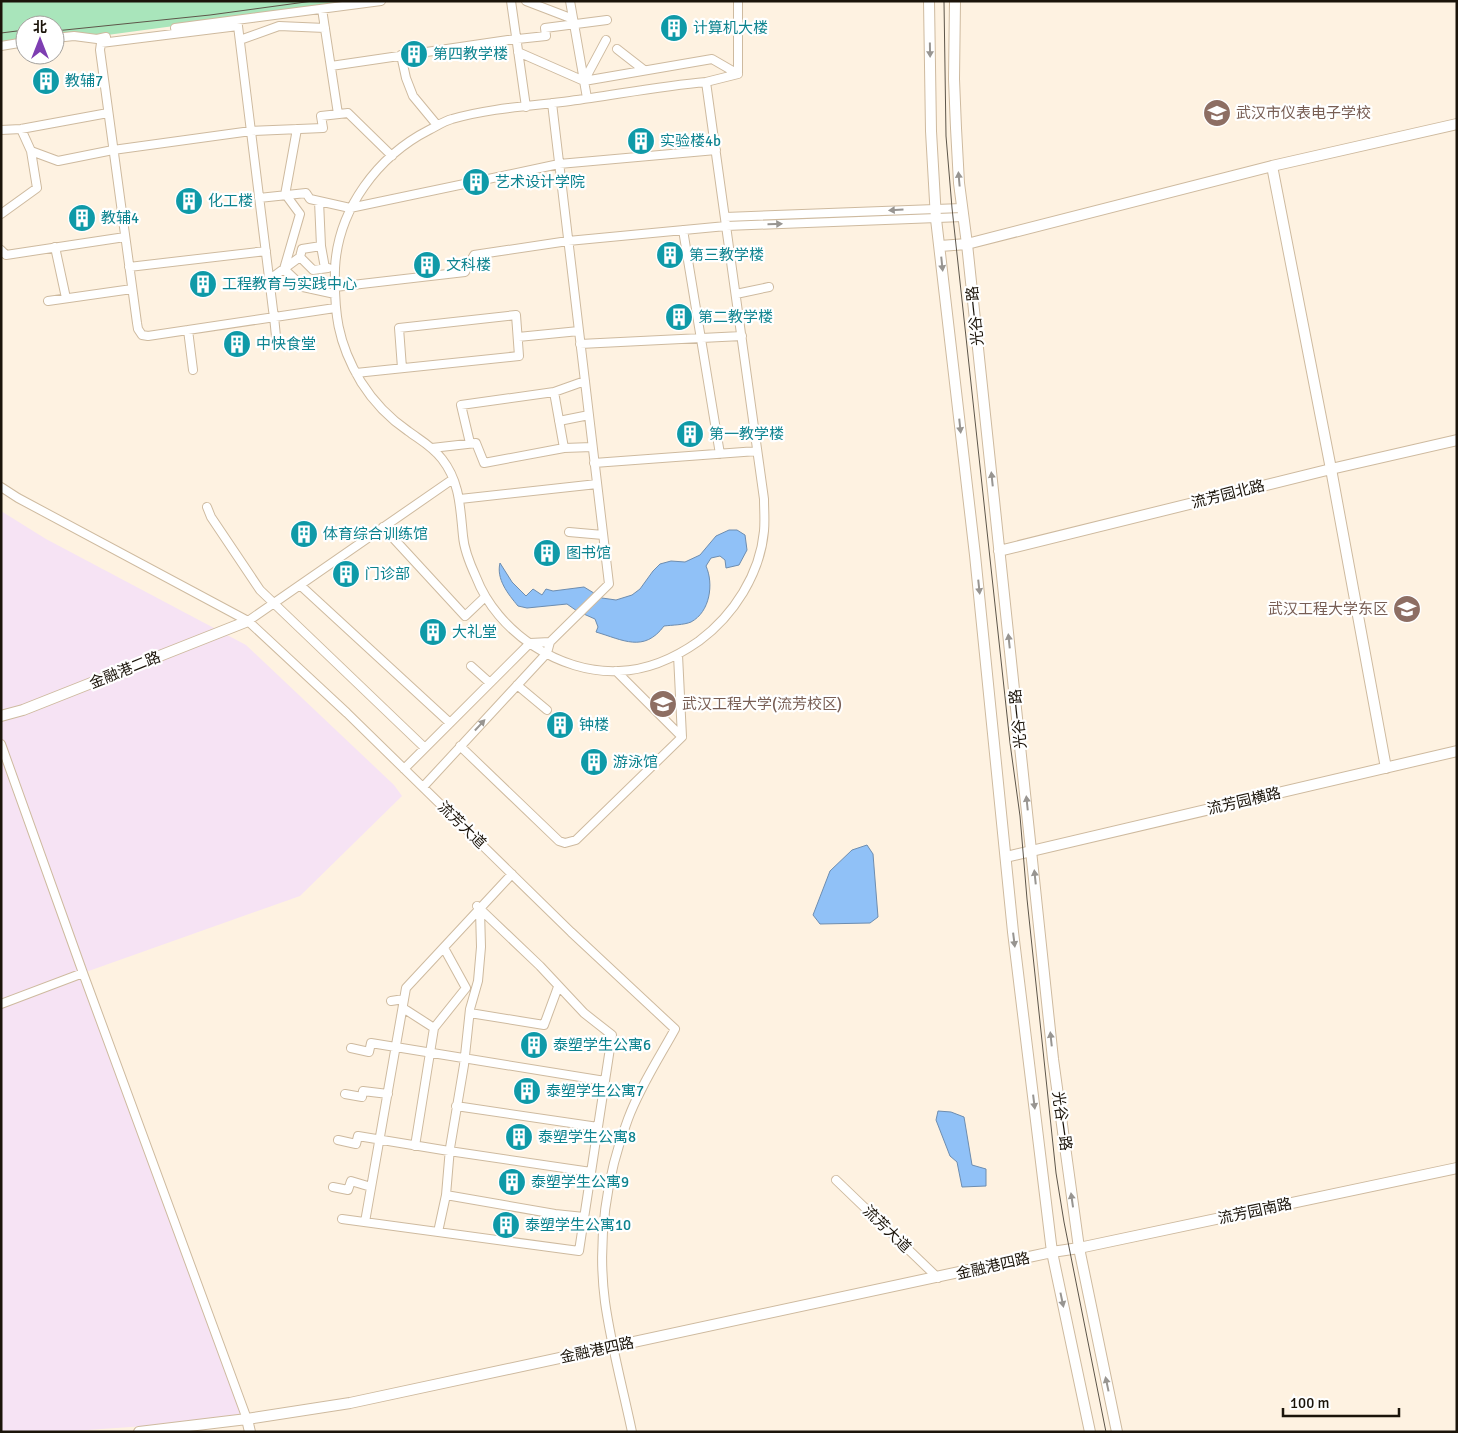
<svg xmlns="http://www.w3.org/2000/svg" width="1458" height="1433" font-family="Signika,'Noto Sans SC',sans-serif">
	<rect width="100%" height="100%" fill="#fef2e1"/>
	<path fill="#f6e3f4" d="M1,511l45,28 200,106 148,140 8,11 -102,100 -217,77 164,446 -189,13h-57z"/>
	<path fill="#a9e5bb" d="M1,1h358l-304,41v-17h-30v21l-24,3z"/>
	<path fill="#90c1f7" stroke="#6d8db0" d="M729,530h8l8,5 2,15 -8,15 -13,3 -1,-8 -5,-4 -9,2 -5,8c8,18 4,46 -15,56 -7,3 -19,3 -27,4 -20,27 -41,14 -68,6l2,-5 -3,-8 -18,-8 -10,-7 -40,4 -9,-2c-10,-12 -22,-27 -18,-43l12,19 14,14 7,-7 9,6 4,-6 7,2 31,-4 18,11 14,2 16,-5 8,-6 13,-18 7,-7 11,-3 14,1 15,-7 16,-19z
		M867,845l6,9 5,63 -8,6 -50,1 -7,-9 17,-44 22,-21z
		M938,1111l13,1 13,5 8,48 14,4v17l-24,1 -5,-25 -7,-6 -14,-36z"/>
	<g fill="none" stroke-linecap="round" stroke-linejoin="round">
		<g stroke="#ceba9f" stroke-width="10">
			<path id="street" d="M511,1l15,106
				M526,1l47,18
				M570,1l17,97
				M738,1v73
				M322,9l16,105
				M175,28l206,-27
				M55,38l19,-2 23,3 9,-2
				M240,40l39,-14 46,2
				M1,46l24,-4
				M617,49l27,21
				M518,52l66,29 128,-22 26,15
				M401,55l5,23 7,18 24,29
				M331,66l177,-26 38,-4 -1,-8 62,-8
				M584,81l22,-41
				M706,82l58,417c0,11 1,21 0,32 -4,43 -30,84 -65,110 -24,17 -50,29 -80,30 -59,3 -122,-39 -143,-94 -6,-13 -12,-28 -13,-41 -3,-29 -3,-54 -21,-77 -10,-13 -22,-19 -34,-28 -19,-13 -35,-30 -47,-49 -24,-40 -27,-70 -26,-114 3,-59 43,-112 94,-138 8,-4 15,-9 23,-11 38,-11 79,-13 118,-18 45,-6 90,-15 136,-19z
				M706,82l32,-8
				M1,130l20,-1 87,-16
				M31,151l27,10 55,-11 138,-19 72,-3 -2,-12 27,-3 44,43
				M285,195l12,-66
				M286,195l14,19 -16,55 19,18 32,7
				M259,198l47,-5 4,6 40,9 209,-44 157,-14
				M319,201l2,45 4,22
				M1,214l36,-26 -6,-37 -10,-22
				M725,217l237,-9
				M683,230l37,224
				M55,247l11,51
				M1,250l5,5 119,-18
				M300,257l13,13 15,-2
				M129,267l137,-16
				M270,279l30,-22 2,-8 19,-3
				M335,287l130,-15 9,-17 94,-14 158,-15 237,-9
				M736,294l33,-7
				M48,301l84,-12
				M188,330l5,40
				M518,337l61,-6
				M277,343c-2,-11 -2,-22 -4,-33l-35,-284 -137,17 -1,7 37,273 1,6 4,6 6,1c62,-9 124,-19 187,-28
				M580,344l162,-8
				M356,373l163,-17 -3,-41 -117,13 3,40
				M554,392l10,56
				M559,421l30,-6
				M470,443l-9,-38 93,-13 31,-11
				M432,448l44,-5 8,20 80,-15 28,-1
				M594,463l163,-12
				M1,487l17,11 230,123 99,92 224,219 104,97c-16,29 -35,58 -47,90 -22,57 -31,122 -23,183 6,43 18,87 27,130
				M460,499l137,-15
				M207,507l4,10 49,73 165,158
				M383,527l82,89 20,-19
				M569,532l34,3
				M300,585l150,138
				M248,621l205,-142
				M471,666l19,17
				M616,671l66,66
				M517,685l30,25
				M1,744l82,229 164,446
				M460,746l99,95 6,2 11,-3 106,-103 -4,-82
				M404,769l126,-126 20,-1
				M423,787l124,-134 3,-11 59,-58 -57,-481
				M391,1001l13,-2
				M1,1004l82,-31
				M403,1008l31,20
				M470,1013l74,12 14,-38
				M351,1048l18,4 2,-9 234,38
				M345,1094l17,3 1,-6 25,3
				M456,1106l142,21
				M338,1140l18,4 2,-8 91,15 142,21
				M415,1146l19,-118 32,-40 -22,-40
				M836,1180l102,98
				M333,1187l15,3 3,-9 20,6
				M446,1195l109,19 29,3
				M342,1219l237,32 33,-216 -28,-22 -44,-47 -63,-60
				M365,1222l41,-234 106,-114
				M438,1232l8,-37 4,-47 14,-83 6,-56 8,-28 3,-34 -1,-37"/>
		</g>
		<g stroke="#ceba9f" stroke-width="12">
			<path id="secondary" d="M929,1l2,130 5,88 39,336 38,377 39,320 38,180
				M955,1l-1,78 2,49 3,55 8,61 86,815 26,189 38,184
				M1272,166l59,303 55,299
				M940,246l27,-2 305,-78 185,-42
				M999,551l332,-82 126,-29
				M1,716l22,-6 225,-89
				M1006,857l451,-106
				M247,1419l3,13
				M139,1432l108,-13 103,-16 702,-151 27,-4 378,-80"/>
		</g>
		<use href="#street" stroke="#fff" stroke-width="8"/>
		<use href="#secondary" stroke="#fff" stroke-width="10"/>
		<path stroke="#5e564a" stroke-width="1" d="M944,1l2,135 6,72 58,535 10,73 7,83 29,274 8,49 42,210
			M55,31l155,-16 103,-14
			M1,33l24,-3"/>
	</g>
	<defs><path id="oneway-solid" d="M-6-.8H1V-3.2L6.5 0L1 3.2V.8H-6Z" transform="scale(1.25)"/></defs>
	<g fill="#989591">
		<use href="#oneway-solid" transform="translate(930 50) rotate(89)"/>
		<use href="#oneway-solid" transform="translate(959 179) rotate(-95)"/>
		<use href="#oneway-solid" transform="translate(896 210) rotate(177)"/>
		<use href="#oneway-solid" transform="translate(775 224) rotate(-2)"/>
		<use href="#oneway-solid" transform="translate(942 264) rotate(84)"/>
		<use href="#oneway-solid" transform="translate(960 426) rotate(84)"/>
		<use href="#oneway-solid" transform="translate(992 479) rotate(-96)"/>
		<use href="#oneway-solid" transform="translate(979 587) rotate(84)"/>
		<use href="#oneway-solid" transform="translate(1009 641) rotate(-96)"/>
		<use href="#oneway-solid" transform="translate(480 725) rotate(-47)"/>
		<use href="#oneway-solid" transform="translate(1027 803) rotate(-96)"/>
		<use href="#oneway-solid" transform="translate(1035 877) rotate(-96)"/>
		<use href="#oneway-solid" transform="translate(1014 940) rotate(83)"/>
		<use href="#oneway-solid" transform="translate(1051 1039) rotate(-96)"/>
		<use href="#oneway-solid" transform="translate(1034 1102) rotate(83)"/>
		<use href="#oneway-solid" transform="translate(1072 1200) rotate(-98)"/>
		<use href="#oneway-solid" transform="translate(1062 1300) rotate(78)"/>
		<use href="#oneway-solid" transform="translate(1107 1384) rotate(-102)"/>
	</g>
	<defs>
		<g id="building-disc" transform="scale(1.4375)"><circle r="9.5" fill="#0f9aa8" stroke="#fff"/><path d="M-4-6H4V6H1V3H-1V6H-4ZM-2.5-4.3h1.7v1.8h-1.7ZM.8-4.3h1.7v1.8H.8ZM-2.5-1h1.7V.8h-1.7ZM.8-1h1.7V.8H.8Z" fill="#fff"/></g>
		<g id="university-disc" transform="scale(1.4375)"><circle r="9.5" fill="#8d6e63" stroke="#fff"/><path d="M0-5L7-2L0 1L-7-2ZM-4 1L0 2.5L4 1V4Q0 6-4 4Z" fill="#fff"/></g>
	</defs>
	<g fill-rule="evenodd">
		<use href="#building-disc" x="674" y="28"/>
		<use href="#building-disc" x="414" y="54"/>
		<use href="#building-disc" x="46" y="81"/>
		<use href="#university-disc" x="1217" y="113"/>
		<use href="#building-disc" x="641" y="141"/>
		<use href="#building-disc" x="476" y="182"/>
		<use href="#building-disc" x="189" y="201"/>
		<use href="#building-disc" x="82" y="218"/>
		<use href="#building-disc" x="670" y="255"/>
		<use href="#building-disc" x="427" y="265"/>
		<use href="#building-disc" x="203" y="284"/>
		<use href="#building-disc" x="679" y="317"/>
		<use href="#building-disc" x="237" y="344"/>
		<use href="#building-disc" x="690" y="434"/>
		<use href="#building-disc" x="304" y="534"/>
		<use href="#building-disc" x="547" y="553"/>
		<use href="#building-disc" x="346" y="574"/>
		<use href="#university-disc" x="1407" y="609"/>
		<use href="#building-disc" x="433" y="632"/>
		<use href="#university-disc" x="663" y="704"/>
		<use href="#building-disc" x="560" y="725"/>
		<use href="#building-disc" x="594" y="762"/>
		<use href="#building-disc" x="534" y="1045"/>
		<use href="#building-disc" x="527" y="1091"/>
		<use href="#building-disc" x="519" y="1137"/>
		<use href="#building-disc" x="512" y="1182"/>
		<use href="#building-disc" x="506" y="1225"/>
	</g>
	<g text-anchor="middle" stroke-width="4.5" stroke-linejoin="round" paint-order="stroke">
		<g font-size="15" fill="#0d838f" stroke="#fff" text-anchor="start">
			<text x="693" y="33">计算机大楼</text>
			<text x="433" y="59">第四教学楼</text>
			<text x="65" y="86">教辅7</text>
			<text x="660" y="146">实验楼4b</text>
			<text x="495" y="187">艺术设计学院</text>
			<text x="208" y="206">化工楼</text>
			<text x="101" y="223">教辅4</text>
			<text x="689" y="260">第三教学楼</text>
			<text x="446" y="270">文科楼</text>
			<text x="222" y="289">工程教育与实践中心</text>
			<text x="698" y="322">第二教学楼</text>
			<text x="256" y="349">中快食堂</text>
			<text x="709" y="439">第一教学楼</text>
			<text x="323" y="539">体育综合训练馆</text>
			<text x="566" y="558">图书馆</text>
			<text x="365" y="579">门诊部</text>
			<text x="452" y="637">大礼堂</text>
			<text x="579" y="730">钟楼</text>
			<text x="613" y="767">游泳馆</text>
			<text x="553" y="1050">泰塑学生公寓6</text>
			<text x="546" y="1096">泰塑学生公寓7</text>
			<text x="538" y="1142">泰塑学生公寓8</text>
			<text x="531" y="1187">泰塑学生公寓9</text>
			<text x="525" y="1230">泰塑学生公寓10</text>
		</g>
		<g font-size="15" fill="#785e54" stroke="#fff" text-anchor="start">
			<text x="1236" y="118">武汉市仪表电子学校</text>
			<text x="1388" y="614" text-anchor="end">武汉工程大学东区</text>
			<text x="682" y="709">武汉工程大学(流芳校区)</text>
		</g>
		<g font-size="15" fill="#1b140a" stroke="#fff">
			<text transform="translate(975 316) rotate(-96)" y="5">光谷一路</text>
			<text transform="translate(1228 494) rotate(-14)" y="5">流芳园北路</text>
			<text transform="translate(125 670) rotate(-22)" y="5">金融港二路</text>
			<text transform="translate(1018 719) rotate(-96)" y="5">光谷一路</text>
			<text transform="translate(1244 801) rotate(-13)" y="5">流芳园横路</text>
			<text transform="translate(462 825) rotate(44)" y="5">流芳大道</text>
			<text transform="translate(1062 1121) rotate(82)" y="5">光谷一路</text>
			<text transform="translate(1255 1211) rotate(-12)" y="5">流芳园南路</text>
			<text transform="translate(887 1229) rotate(44)" y="5">流芳大道</text>
			<text transform="translate(993 1266) rotate(-13)" y="5">金融港四路</text>
			<text transform="translate(597 1350) rotate(-12)" y="5">金融港四路</text>
		</g>
	</g>
	<rect width="1458" height="1433" fill="none" stroke="#1b140a" stroke-width="5"/>
	<g transform="translate(40 40)"><circle r="24" fill="#ffffff" stroke="#a4a19d"/>
	<path d="M0-4L9 19L0 12L-9 19Z" fill="#7e3eb2"/>
	<text y="-8" font-size="14" font-weight="bold" text-anchor="middle" fill="#1b140a">北</text>
	</g>
	<path d="M1283 1408v8h116v-8" fill="none" stroke="#1b140a" stroke-width="2.5"/>
	<text x="1290" y="1408" font-size="15" fill="#1b140a" stroke="#ffffff" stroke-width="4" paint-order="stroke">100 m</text>
</svg>
